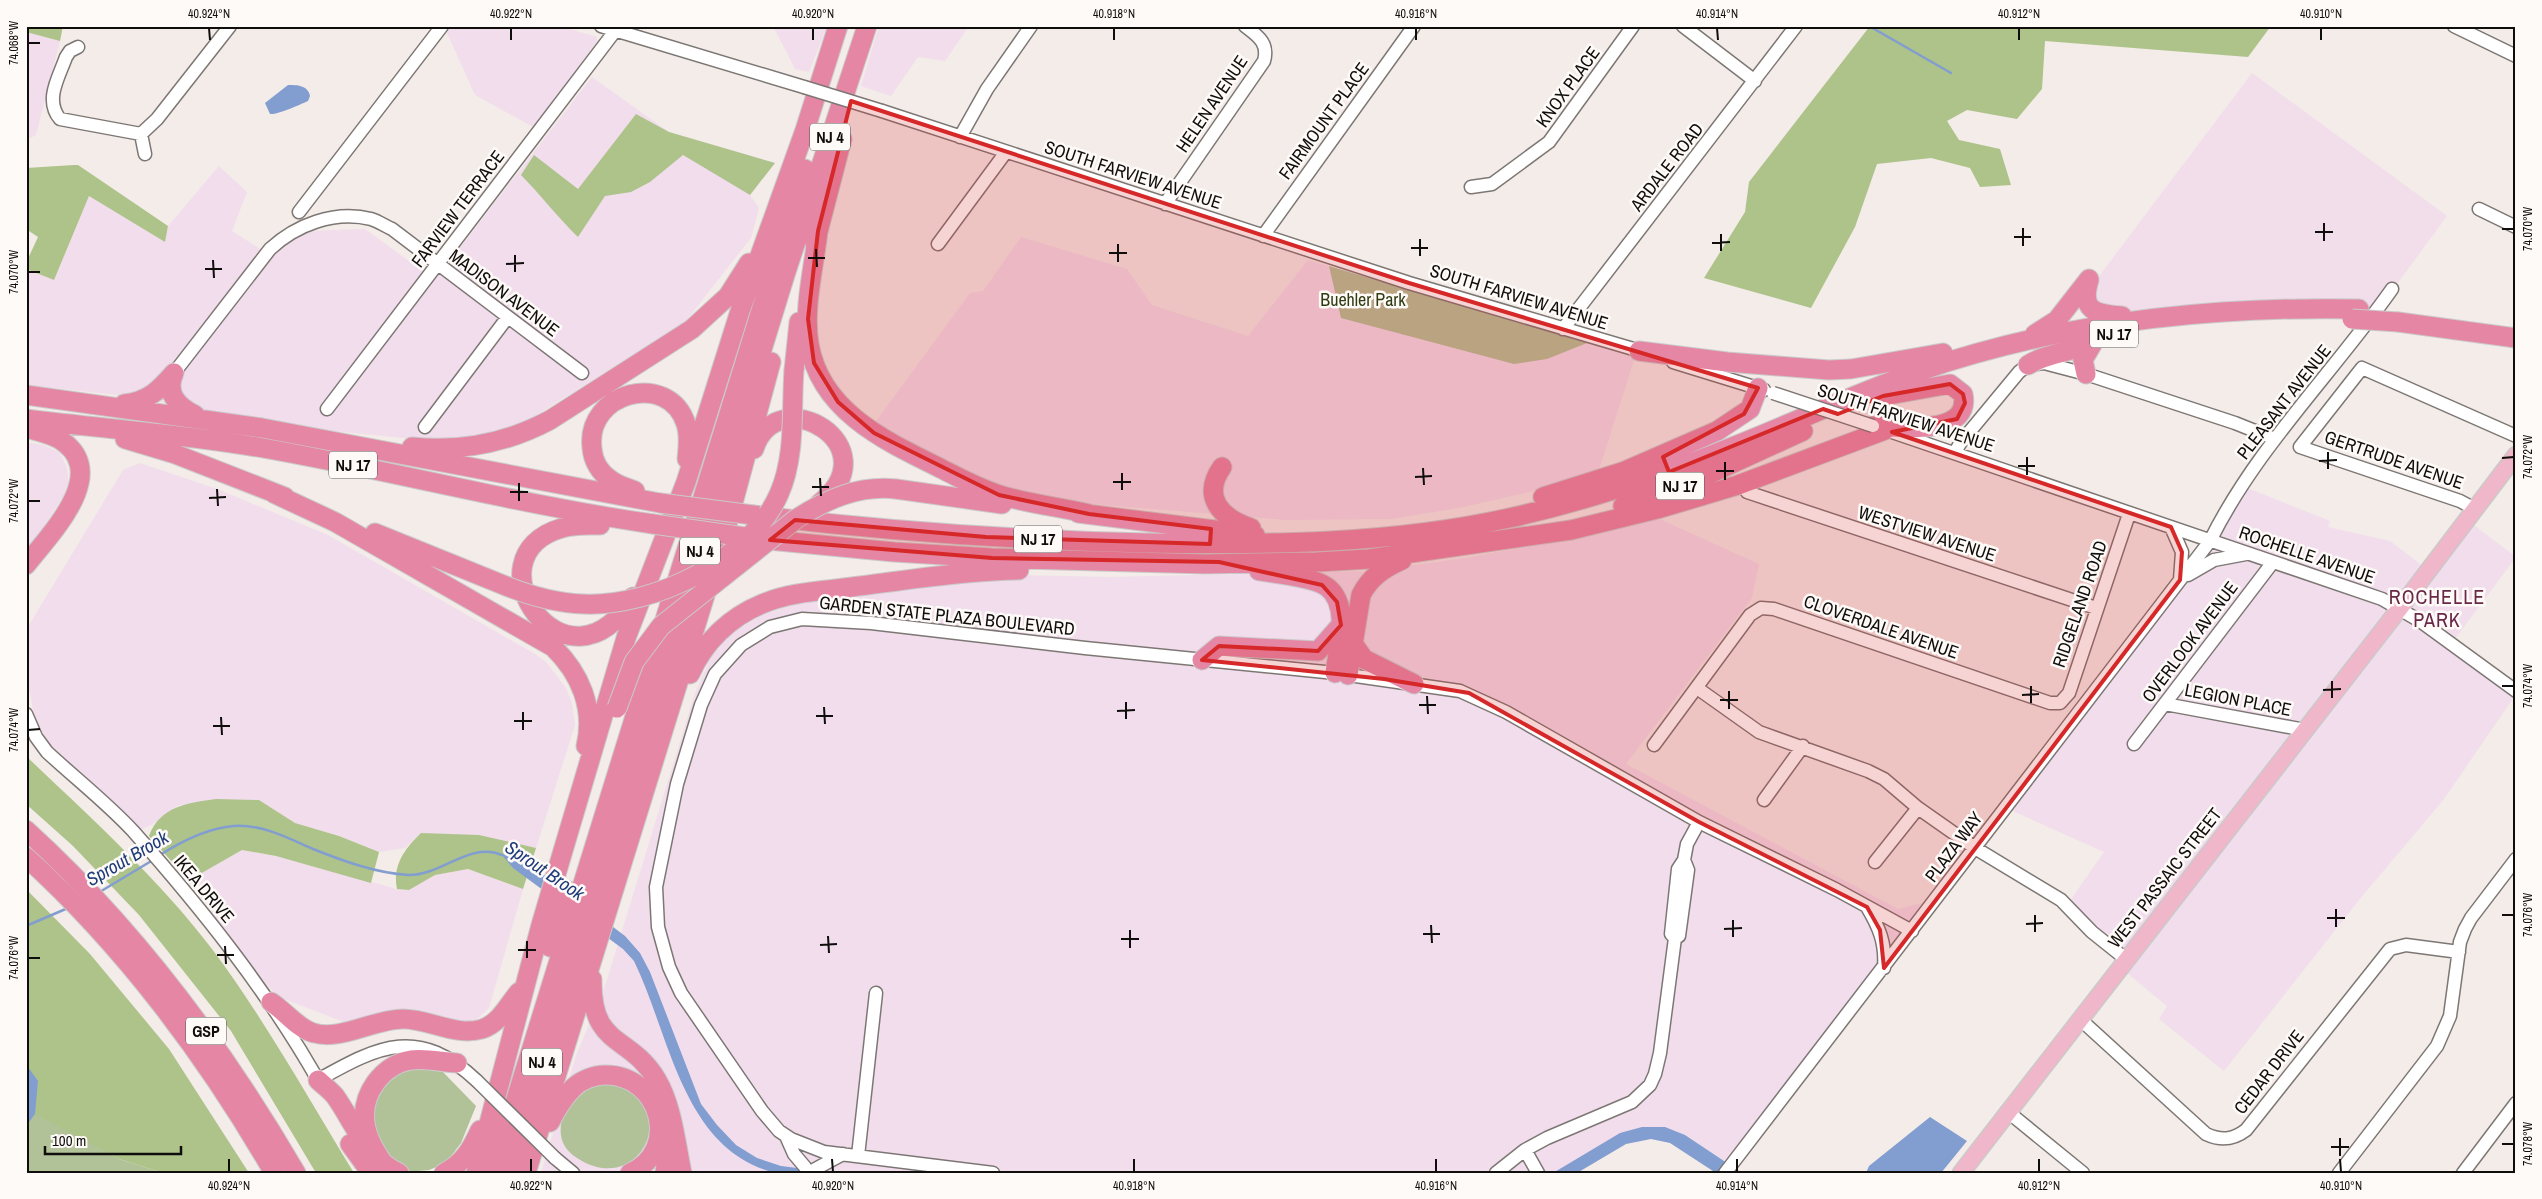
<svg xmlns="http://www.w3.org/2000/svg" width="2542" height="1199" font-family="'Archivo Narrow',sans-serif">
	<rect width="100%" height="100%" fill="#f3ece8"/>
	<path fill="#f1ddec" d="M444,26h115l38,11v4l-62,87 -60,-33z
		M773,26h54l-18,46 -14,-3z
		M879,26h90l-24,35 -27,-4 -27,39 -30,-10z
		M26,32l34,9 -24,94 -10,5z
		M592,77l77,55 106,31 -25,32 9,13 -8,30 -66,84 -163,102 -50,13 -39,4 -110,-11 -197,-34 -100,-11v-116l28,11 35,-84 76,45 3,-15 51,-60 28,26 -15,39 30,19 11,3 36,-22 56,-2 70,51z
		M1021,237l106,32 25,36 96,31 60,-76 327,97 -37,116 -69,19 -70,16 -68,11 -105,1 -219,-18 -66,-15 -32,-14 -95,-49 96,-131 13,-2z
		M26,442l18,3 16,8 7,15 2,20 -25,38 -18,22z
		M140,463l77,26 111,46 207,119 11,8 20,26 6,15 3,22 -39,123 -115,-15 -16,15 -26,4 -40,-16 -44,-13 -36,-23 -80,5 -26,19 -15,7 -40,-38 -48,-48 -16,-28 -4,-25 -4,-7v-55l97,-160z
		M2242,486l88,35 -2,6 62,14 39,30 38,-51 49,37 -64,86 64,51 -72,105 -85,101 -135,171 -65,-52 8,-13 -46,-38 6,-8 -60,-55 37,-53 -98,-44 61,-80z
		M1655,517l104,47 -7,34 -126,166 272,145 24,-6 -46,66 -115,150 -37,42 -39,-26 -43,-8 -76,46h-1025l35,-117 30,-73 89,-290 15,-34 23,-27 28,-16 32,-12 102,-15 115,-14 99,2 261,-6 95,-13 95,-18z
		M242,850l34,6 121,33 12,1 26,-15 33,-6 55,20 -34,119 -14,13 -10,3h-116l-70,-27 -24,-23 -33,-41 -29,-55z"/>
	<path fill="#f2ddeb" d="M2252,73l195,143 -67,91 -231,4h-34l-11,-3 -12,-14 5,-15z"/>
	<path fill="#b2c298" d="M1329,266l258,77 -40,16 -33,5 -173,-46z
		M26,1064l58,75 35,20 44,14h-137z
		M408,1066l35,6 33,34 -15,37 -15,20 -17,7 -21,2 -21,-9 -16,-24 -3,-33 15,-24z
		M597,1082c9,2 26,2 34,8 45,33 2,105 -54,68 -25,-16 -16,-38 -8,-61z"/>
	<path fill="#aec38a" d="M26,26h37l-3,15 -34,-9z
		M1870,26h401l-23,31 -203,-16 -3,48 -25,30 -50,-9 -20,11 12,19 41,9 11,36 -31,2 -10,-19 -39,-10 -54,6 -22,63 -44,81 -107,-30 41,-66 4,-30z
		M636,114l33,18 106,31 -25,32 -67,-40 -33,27 -19,10 -26,4 -27,41c-20,-19 -37,-42 -57,-62l13,-20 44,34z
		M74,165h4l90,61 -3,16 -76,-46 -35,84 -28,-11v-6l12,-26 -12,-8v-61z
		M26,756c65,62 132,122 186,193 53,71 96,149 142,224h-38l-85,-142 -92,-116 -66,-69 -47,-42z
		M216,799l43,1 36,23 44,13 40,16 -8,31 -95,-27 -34,-6 -49,28 -21,-16 -23,-26c11,-30 39,-33 67,-37z
		M421,833l58,2 57,13 -13,41 -55,-20 -33,6 -26,15 -12,-1c-5,-23 8,-41 24,-56z
		M26,889l64,65 79,95 80,124h-86l-44,-14 -84,-45 3,-33 -12,-17z"/>
	<path fill="#829dcf" d="M288,85c9,0 20,0 22,11l-2,5c-9,4 -31,14 -38,13l-5,-11z
		M501,854l21,4 103,78 15,17 10,19 51,132 16,21 19,20 21,13 24,8 56,7c-18,0 -48,4 -65,-1 -90,-25 -102,-137 -138,-211l-11,-12 -110,-81z
		M26,1064l12,17 -3,33 -9,12z
		M1930,1117l37,24 -26,32h-75l3,-7z
		M1642,1127h23l20,8 57,38h-26l-46,-30 -19,-4 -25,5 -49,29h-24l67,-40z"/>
	<g fill="none" stroke-linecap="round" stroke-linejoin="round">
		<path stroke="#829dcf" stroke-width="2.5" d="M1869,26l82,47
			M160,855c22,-14 47,-27 74,-29 28,-2 54,12 79,23 30,12 63,24 95,26 33,1 62,-34 94,-20
			M98,893l55,-33
			M26,926l42,-18"/>
		<g stroke="#7d7774" stroke-width="15">
			<path id="minor" d="M601,26l203,61
				M1683,26l72,55
				M2454,26l62,30
				M78,47l-8,4 -4,6c-7,20 -22,43 -6,62l81,15
				M882,111l527,172 238,70
				M960,137l27,-48 44,-63
				M145,154l-4,-20 16,-15 73,-93
				M1471,187l21,-3 57,-42 84,-116
				M1165,204l99,-143c5,-18 -6,-25 -19,-35
				M2479,209l37,18
				M299,212l143,-186
				M1263,236l151,-210
				M938,244l68,-92
				M1563,329l233,-303
				M1673,362l91,28
				M174,373l96,-124c26,-24 64,-39 101,-30 7,2 14,7 21,10l190,144
				M327,409l288,-378
				M425,427l82,-109
				M1892,432l490,167 38,22 96,70
				M1955,452l6,-10 58,-70 9,-7 16,-2 42,11 149,49 40,16
				M1747,492l349,116
				M2475,509l-15,-8 -160,-54 62,-79 154,68
				M2171,527l11,25 -2,28
				M2188,575l26,-15 32,-6
				M1697,688l62,44 109,39 16,8 34,29 57,40 86,52 31,32 35,28
				M2165,704l140,26
				M26,714l10,23 11,15c28,26 60,51 86,79 69,78 133,158 185,249 62,-35 101,-54 159,1
				M2134,744l139,-182
				M1654,745l96,-130 11,-7 13,1 276,94h10l9,-10 60,-179
				M1764,800l39,-54
				M1875,862l43,-54
				M1867,907c12,20 19,36 17,61
				M1675,938l4,-2 9,-66 -4,-10
				M2081,1020l125,114c15,7 27,6 40,-4l144,-181 16,-4 53,7
				M2007,1111l76,62
				M786,1136l8,18 11,13
				M1525,1150l13,23
				M858,1156l18,-163
				M555,1158l18,15
				M808,1173l35,-19
				M993,1173l-169,-21 -33,-13 -12,-8 -17,-20 -81,-118 -12,-26 -11,-40 -2,-40 21,-103 24,-79 14,-31 26,-29 29,-18 32,-8 69,4 214,25 250,25 125,18 46,21 193,110
				M1496,1173l29,-23 22,-12 85,-36 18,-17 5,-11 5,-21 15,-115 -4,-4 7,-65 6,-9 3,-16 12,-22 138,68 75,41
				M1725,1173l485,-632c46,-93 123,-168 182,-252
				M2339,1173l98,-127 13,-30 10,-74 5,-13 6,-11 45,-59
				M2463,1173l53,-70"/>
		</g>
		<g stroke="#cacaca" stroke-width="19">
			<path id="major" d="M1961,1173l439,-565 116,-153"/>
		</g>
		<g stroke="#cacaca" stroke-width="21">
			<path id="highway" d="M818,231c-4,36 -15,77 -9,113 11,65 72,95 125,121 22,11 43,23 66,30 29,9 60,12 89,19
				M815,243l27,-104
				M2089,280c-9,31 6,34 33,36
				M2398,322l118,16
				M2035,334l22,-14 32,-41
				M1639,351l88,11 102,8 22,-1 92,-16
				M2028,365c21,-14 51,-12 72,-28
				M794,370l5,-48
				M174,373c-9,20 3,33 21,42
				M2086,374l-3,-14 10,-17
				M26,395l236,33 398,75
				M124,404c25,-3 35,-14 50,-31
				M26,419c79,10 158,15 237,29 130,23 258,57 390,76
				M1873,426c26,1 99,11 90,-32l-13,-10 -67,12
				M26,428c11,3 24,6 33,11 54,33 -9,95 -33,126
				M125,439l50,15 110,43
				M412,447c49,5 95,-4 138,-27l142,-91 36,-33 21,-33
				M754,449c23,-71 139,-3 65,55
				M1222,467c-21,30 -1,51 29,61
				M896,489l106,15
				M635,491c-8,-4 -17,-5 -24,-11 -11,-7 -18,-19 -19,-32 -7,-56 77,-78 94,-24 4,12 2,23 1,35
				M273,493l62,29 218,125c27,26 42,61 33,99
				M1543,497l82,-26 92,-40 33,-22 8,-21
				M1623,506l73,-26 107,-49
				M1078,513l177,22
				M753,515c132,16 263,25 395,28 120,2 244,1 361,-25 78,-17 154,-43 228,-73 61,-24 121,-53 183,-74 142,-49 290,-65 439,-62
				M600,525c-13,0 -26,-1 -38,3 -98,28 5,178 71,69
				M375,533l131,53
				M758,539l136,13 98,6 213,6 112,-2 52,-3 202,-29 90,-22 77,-23 147,-55
				M1259,571c18,3 55,6 68,16 24,18 11,62 8,86
				M1352,642l12,17 50,25
				M1202,660l17,-14 99,5 22,-25
				M690,674c14,-32 40,-57 72,-70 28,-12 60,-13 90,-17 55,-7 111,-16 167,-17
				M1348,675l13,-80c9,-18 23,-27 41,-35
				M26,830c109,99 196,216 270,343
				M26,857c98,89 182,201 248,316
				M550,947l15,-58
				M592,979c-1,70 37,54 65,101 15,25 19,64 25,93
				M271,1002c14,9 27,27 43,31 27,8 60,-14 89,-14 27,0 53,18 79,10 18,-6 25,-23 37,-37
				M318,1080c5,5 12,10 17,16 20,28 30,61 64,77
				M550,1122c6,-12 13,-24 23,-34 8,-8 21,-13 32,-13 55,-1 77,75 25,98
				M350,1144l21,29
				M384,1165c-8,-13 -17,-26 -19,-42 -4,-29 17,-58 46,-63 15,-2 30,2 46,3
				M444,1173c19,-9 28,-25 36,-43
				M476,1173l65,-248 85,-287 60,-156 54,-171 65,-181 33,-104
				M493,1173l312,-1004
				M508,1173l277,-898 82,-249
				M526,1173l203,-655 42,-156
				M665,1173l4,-33"/>
		</g>
		<use href="#minor" stroke="#fff" stroke-width="12"/>
		<use href="#major" stroke="#f0b6c9" stroke-width="16"/>
		<use href="#highway" stroke="#e686a5" stroke-width="19"/>
		<g stroke="#7d7774" stroke-width="15" stroke-linecap="butt">
			<path id="minor-bridge" d="M804,87l78,24
				M1773,393l100,33
				M477,1081l78,77"/>
		</g>
		<g stroke="#cacaca" stroke-width="21" stroke-linecap="butt">
			<path id="highway-bridge" d="M2352,319l46,3
				M660,503l93,12
				M653,524l92,13
				M506,586c25,10 50,17 77,18 71,3 167,-44 196,-110 17,-38 12,-83 15,-124
				M617,708l17,-46 27,-36 135,-107c31,-20 63,-34 100,-30"/>
		</g>
		<use href="#minor-bridge" stroke="#fff" stroke-width="12"/>
		<use href="#highway-bridge" stroke="#e686a5" stroke-width="19"/>
	</g>
	<path fill="#d62828" fill-opacity="0.2" stroke="#d62828" stroke-width="4" stroke-linejoin="round" d="M851,101l558,182 349,105 -14,26 -81,43 6,15 154,-63 15,5 45,-18 67,-12 13,10 2,9 -8,16 -65,13 279,95 11,25 -2,28 -296,388 -4,-38 -13,-23 -168,-85 -230,-129 -85,-14 -182,-19 17,-14 99,5 23,-26 -4,-23 -15,-17 -103,-23 -227,-4 -222,-18 25,-20 191,17 224,7 1,-15 -122,-15 -90,-19 -125,-62 -36,-31 -24,-39 -6,-44 10,-88z"/>
	<path fill="none" stroke="#100e0c" stroke-width="2" d="M209,28l1,12M511,28v12M813,28v12M1114,28v12M1416,28v12M1717,28l1,12M2019,28v12M2321,28v12M28,43h12M2324,223v18M2023,228v18M2502,229h12M2315,232h18M1721,234v17M2014,237h17M1420,239v17M1712,243l18,-1M1118,244v18M1411,248h17M816,249l1,18M1109,253h18M515,255v17M808,258h17M213,260l1,18M506,264l18,-1M205,269h17M28,272h12M2328,452v17M2027,457v18M2502,458l12,-1M2319,461l18,-1M1725,462v18M2018,466h17M1423,468l1,17M1716,471h18M1122,473v17M1415,477l17,-1M820,478l1,18M1113,482h18M519,483v18M812,487h17M217,489l1,17M510,492h18M209,498l17,-1M28,501h12M2332,681v17M2031,686v17M2502,686h12M2323,690l18,-1M1729,691v18M2022,695l17,-1M1427,696l1,18M1720,700h18M1126,702v17M1419,705h17M824,707l1,17M1117,711l18,-1M523,712v18M816,716h17M221,717l1,18M514,721h18M213,726h17M28,730l12,-1M2336,909v18M2035,915v17M2502,915h12M2327,918h18M1733,920v17M2026,924l17,-1M1431,925l1,18M1724,929l18,-1M1130,930v18M1423,934h17M828,936l1,17M1121,939h18M527,941v17M820,945l17,-1M225,946l1,18M518,950h18M217,955h17M28,958h12M2340,1138v18M2502,1144h12M2331,1147h18M229,1159v13M531,1159v13M832,1159l1,13M1134,1159v13M1436,1159v13M1737,1159v13M2039,1159v13M2340,1159l1,13"/>
	<g text-anchor="middle" stroke-width="5" stroke-linejoin="round" paint-order="stroke">
		<g fill="#fefaf8" stroke="#575553" stroke-width="1">
			<rect x="810" y="123.5" width="40" height="27" rx="4"/>
			<rect x="2090" y="320.5" width="48" height="27" rx="4"/>
			<rect x="329" y="451.5" width="48" height="27" rx="4"/>
			<rect x="1656" y="472.5" width="48" height="27" rx="4"/>
			<rect x="1014" y="525.5" width="48" height="27" rx="4"/>
			<rect x="680" y="537.5" width="40" height="27" rx="4"/>
			<rect x="186" y="1017.5" width="40" height="27" rx="4"/>
			<rect x="522" y="1048.5" width="40" height="27" rx="4"/>
		</g>
		<g font-size="16" font-weight="bold" fill="#100e0c">
			<text x="830" y="143">NJ 4</text>
			<text x="2114" y="340">NJ 17</text>
			<text x="353" y="471">NJ 17</text>
			<text x="1680" y="492">NJ 17</text>
			<text x="1038" y="545">NJ 17</text>
			<text x="700" y="557">NJ 4</text>
			<text x="206" y="1037">GSP</text>
			<text x="542" y="1068">NJ 4</text>
		</g>
		<g font-size="18" fill="#100e0c" stroke="#fefaf8">
			<text transform="translate(1568 87) rotate(-54)" y="6">KNOX PLACE</text>
			<text transform="translate(1212 104) rotate(-56)" y="6">HELEN AVENUE</text>
			<text transform="translate(1324 121) rotate(-54)" y="6">FAIRMOUNT PLACE</text>
			<text transform="translate(1667 167) rotate(-52)" y="6">ARDALE ROAD</text>
			<text transform="translate(1133 175) rotate(18)" y="6">SOUTH FARVIEW AVENUE</text>
			<text transform="translate(458 209) rotate(-53)" y="6">FARVIEW TERRACE</text>
			<text transform="translate(504 293) rotate(37)" y="6">MADISON AVENUE</text>
			<text transform="translate(1519 297) rotate(17)" y="6">SOUTH FARVIEW AVENUE</text>
			<text transform="translate(2284 402) rotate(-52)" y="6">PLEASANT AVENUE</text>
			<text transform="translate(1906 418) rotate(18)" y="6">SOUTH FARVIEW AVENUE</text>
			<text transform="translate(2394 460) rotate(19)" y="6">GERTRUDE AVENUE</text>
			<text transform="translate(1927 534) rotate(18)" y="6">WESTVIEW AVENUE</text>
			<text transform="translate(2307 555) rotate(19)" y="6">ROCHELLE AVENUE</text>
			<text transform="translate(2080 604) rotate(-71)" y="6">RIDGELAND ROAD</text>
			<text transform="translate(947 616) rotate(6)" y="6">GARDEN STATE PLAZA BOULEVARD</text>
			<text transform="translate(1881 627) rotate(19)" y="6">CLOVERDALE AVENUE</text>
			<text transform="translate(2190 642) rotate(-53)" y="6">OVERLOOK AVENUE</text>
			<text transform="translate(2238 700) rotate(11)" y="6">LEGION PLACE</text>
			<text transform="translate(1954 847) rotate(-53)" y="6">PLAZA WAY</text>
			<text transform="translate(2165 878) rotate(-52)" y="6">WEST PASSAIC STREET</text>
			<text transform="translate(204 889) rotate(50)" y="6">IKEA DRIVE</text>
			<text transform="translate(2269 1072) rotate(-52)" y="6">CEDAR DRIVE</text>
		</g>
		<g font-size="18" fill="#2f3c12" stroke="#fefaf8">
			<text x="1363" y="306">Buehler Park</text>
		</g>
		<g font-size="19" font-style="italic" fill="#1e3c79" stroke="#fefaf8">
			<text transform="translate(127 858) rotate(-30)" y="7">Sprout Brook</text>
			<text transform="translate(545 870) rotate(34)" y="7">Sprout Brook</text>
		</g>
		<g font-size="20" letter-spacing="1" fill="#692847" stroke="#fefaf8">
			<text x="2437" y="604">ROCHELLE<tspan x="2437" dy="23">PARK</tspan></text>
		</g>
	</g>
	<rect width="2542" height="1199" fill="none" stroke="#fefaf8" stroke-width="55"/>
	<path d="M45 1146v8h136v-8" fill="none" stroke="#100e0c" stroke-width="2.5"/>
	<text x="52" y="1146" font-size="15" fill="#100e0c" stroke="#fefaf8" stroke-width="4" paint-order="stroke">100 m</text>
	<rect x="28" y="28" width="2486" height="1144" fill="none" stroke="#100e0c" stroke-width="2"/>
	<g font-size="12" text-anchor="middle" fill="#100e0c">
		<text x="209" y="18">40.924°N</text>
		<text x="511" y="18">40.922°N</text>
		<text x="813" y="18">40.920°N</text>
		<text x="1114" y="18">40.918°N</text>
		<text x="1416" y="18">40.916°N</text>
		<text x="1717" y="18">40.914°N</text>
		<text x="2019" y="18">40.912°N</text>
		<text x="2321" y="18">40.910°N</text>
		<text transform="translate(14 43) rotate(-90)" y="4">74.068°W</text>
		<text transform="translate(2528 229) rotate(-90)" y="4">74.070°W</text>
		<text transform="translate(14 272) rotate(-90)" y="4">74.070°W</text>
		<text transform="translate(2528 457) rotate(-90)" y="4">74.072°W</text>
		<text transform="translate(14 501) rotate(-90)" y="4">74.072°W</text>
		<text transform="translate(2528 686) rotate(-90)" y="4">74.074°W</text>
		<text transform="translate(14 730) rotate(-90)" y="4">74.074°W</text>
		<text transform="translate(2528 915) rotate(-90)" y="4">74.076°W</text>
		<text transform="translate(14 958) rotate(-90)" y="4">74.076°W</text>
		<text transform="translate(2528 1144) rotate(-90)" y="4">74.078°W</text>
		<text x="229" y="1190">40.924°N</text>
		<text x="531" y="1190">40.922°N</text>
		<text x="833" y="1190">40.920°N</text>
		<text x="1134" y="1190">40.918°N</text>
		<text x="1436" y="1190">40.916°N</text>
		<text x="1737" y="1190">40.914°N</text>
		<text x="2039" y="1190">40.912°N</text>
		<text x="2341" y="1190">40.910°N</text>
	</g>
</svg>
